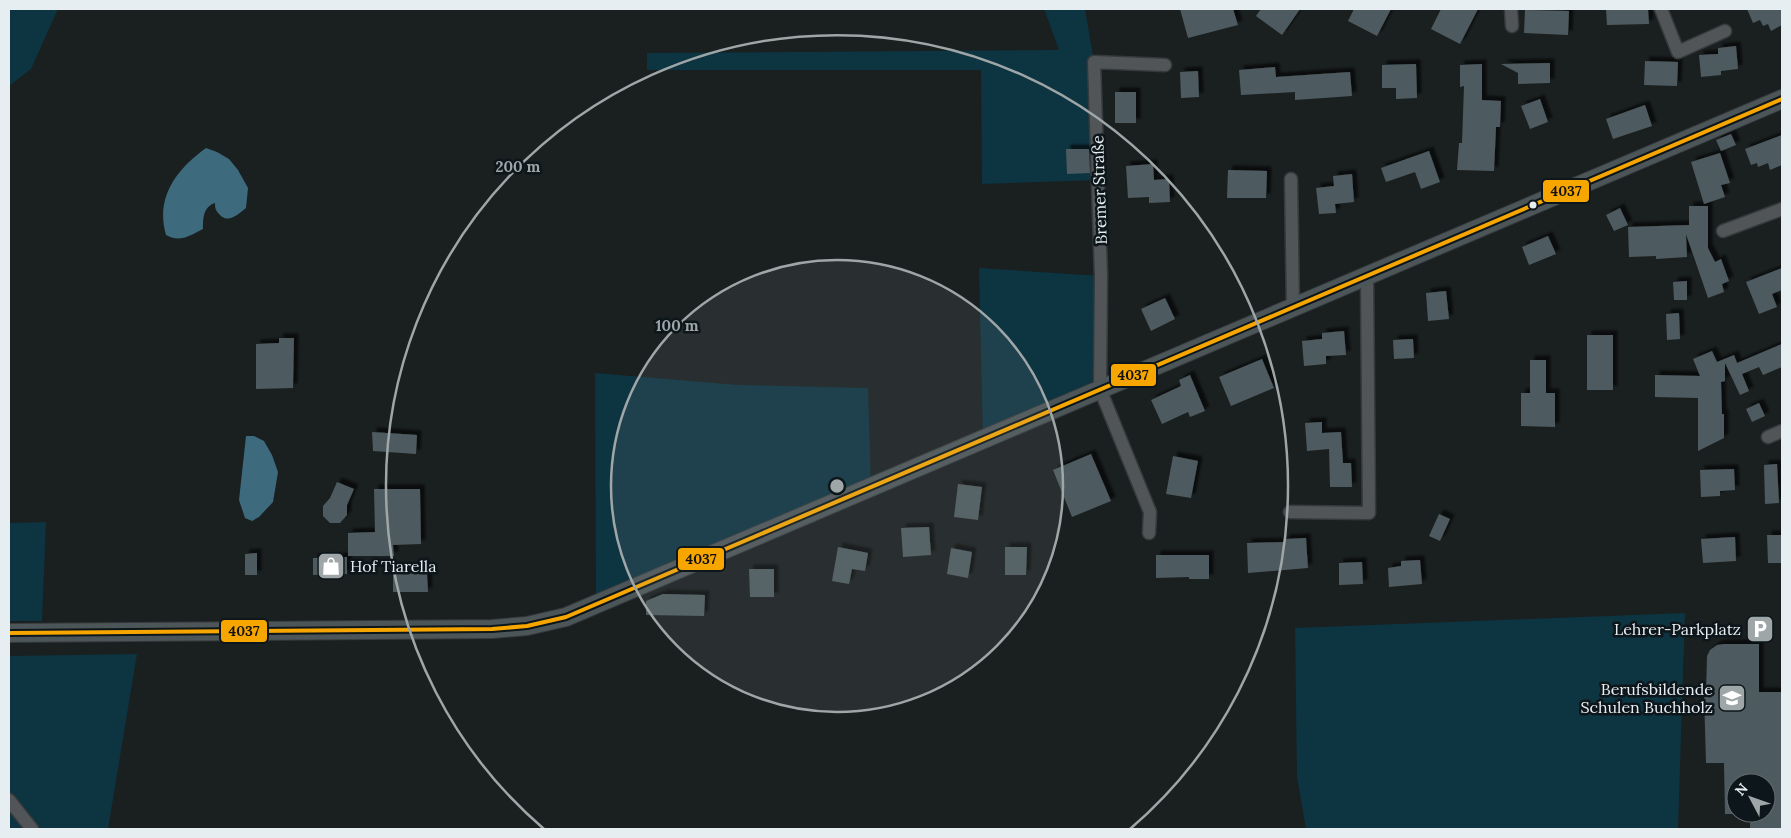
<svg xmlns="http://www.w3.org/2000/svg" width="1791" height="838" font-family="Lora,serif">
	<defs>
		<filter id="shadow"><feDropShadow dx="4.5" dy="-4.5" stdDeviation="1" flood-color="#0009"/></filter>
	</defs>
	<rect width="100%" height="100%" fill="#1a1f20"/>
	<path fill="#0d3441" d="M9,9h49l-27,60 -22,17z
		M1044,9h41l9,53 4,118 -116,4 -1,-114h-334v-17l412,-3z
		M979,268l122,8 -1,113 -117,50z
		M595,373l143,12 130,3 3,99 -275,117z
		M46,522l-4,99h-33v-98z
		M1685,613l-7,216h-372l-9,-52 -2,-149z
		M137,654l-29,175h-99v-173z"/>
	<path fill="#3d6b7d" d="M206,148l11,4 12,7 9,11 10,18 -2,20c-8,6 -17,16 -26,7 -4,-4 -5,-6 -5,-12 -12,4 -12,16 -12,26 -14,7 -23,14 -37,6 -11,-38 11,-66 40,-87z
		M246,436h8l10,5 8,14 6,17 -5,30 -14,15 -7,4 -7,-3 -6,-18z"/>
	<path fill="#4e5a5f" filter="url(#shadow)" d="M1180,9h53l5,16 -50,13z
		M1261,9h39l-18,26 -26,-19z
		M1354,9h37l-14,27 -29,-15z
		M1441,9h37l-18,35 -29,-15z
		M1606,9h42l1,15 -42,1z
		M1747,9h35v16l-11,6 -3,-7 -5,2 -3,-6 -7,3z
		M1525,10l44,1 -1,24 -44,-2z
		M1736,46l2,23 -17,2v4l-20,2 -2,-22 19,-1v-6z
		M1645,61l33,1 -1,24 -33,-1z
		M1550,63v20l-32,1v-11l-17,-9z
		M1416,64l1,34 -21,1v-11h-14v-23z
		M1482,64v36l19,1 -1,26h-4l-2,44 -37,-1 2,-27h3l2,-57 -4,1v-22z
		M1275,67l1,10 74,-5 2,24 -57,4v-8l-54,3 -2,-25z
		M1198,71l1,26 -18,1 -1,-26z
		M1115,92h21v31h-21z
		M1540,99l8,23 -18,7 -9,-23z
		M1645,105l7,21 -39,13 -7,-20z
		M1731,134l5,11 -15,6 -5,-11z
		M1782,135v30l-12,5 -2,-7 -10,4 -1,-4 -6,2 -6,-16z
		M1066,149h23l1,24 -23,1z
		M1429,151l11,31 -19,7 -6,-17 -29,10 -5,-14z
		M1720,153l10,30 -9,2 4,12 -21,7 -13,-42z
		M1153,164l1,16 15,-1 1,23 -21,1v-6l-21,1 -2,-32z
		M1228,170l39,1 -1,27h-39z
		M1352,174l2,28 -19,2 1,9 -17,1 -3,-26 18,-2 -1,-10z
		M1689,206h19v42l7,14 6,-3 8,22 -7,3 2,8 -16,6 -22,-64 1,23 -31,2v-3l-27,1 -1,-30 61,-2z
		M1620,208l8,17 -14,6 -8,-16z
		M1548,236l8,18 -27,11 -7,-18z
		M1782,268v22l-10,4 5,13 -18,7 -13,-32z
		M1687,281v19h-13l-1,-18z
		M1446,291l3,28 -21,2 -2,-28z
		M1165,298l10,21 -24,12 -10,-22z
		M1679,313l1,26 -13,1 -1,-26z
		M1344,331l2,24 -20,1v8l-22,2 -2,-25 20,-2v-6z
		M1587,335h26v55h-26z
		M279,338h15l-1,50 -37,1v-45l23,-1z
		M1413,339l1,19 -20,1 -1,-19z
		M1782,344v23l-19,8 -4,-8 -17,7 7,17 -9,4 -15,-32v18l-4,1 1,32h2v24l-26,13v-53l-43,-1v-22l45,1 -7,-17 19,-8 5,11 17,-7 3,8z
		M1262,359l12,29 -43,18 -12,-29z
		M1530,360h16v33h9v34l-34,-1v-33h9z
		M1190,375l15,36 -15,6 -2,-5 -26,12 -11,-24 30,-14 -2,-6z
		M1759,403l6,13 -13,6 -6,-13z
		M1322,422v11l19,-1 2,31h8l1,24h-22l-1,-38 -22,2 -2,-28z
		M372,432l45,3 -1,19 -43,-3z
		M1091,454l20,47 -39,16 -19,-47z
		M1173,456l25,5 -7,37 -25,-4z
		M1777,464l2,39 -14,1 -1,-39z
		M1734,469l1,21 -15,1v5l-19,1 -1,-27z
		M337,482l17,7 -7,16v10l-7,8h-10l-7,-7v-10l7,-8z
		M958,484l24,3 -4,33 -24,-3z
		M374,489h46l1,55 -28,1 1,11h-46v-23l27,-1z
		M1439,514l11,5 -10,22 -11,-5z
		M929,527l2,28 -28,2 -2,-29z
		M1767,535h15v28h-14z
		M1735,537l1,24 -33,2 -2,-24z
		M1306,538l2,30 -60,5 -1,-30 38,-1v-3z
		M838,547l30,6 -3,18 -13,-2 -3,15 -17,-3z
		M1005,547h22l-1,28h-21z
		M951,548l21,4 -4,26 -21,-4z
		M257,553v22h-12v-21z
		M1156,555h53v24h-20v-2l-33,1z
		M347,557v17l-34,1v-17z
		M1420,560l2,24 -33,3 -1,-19 13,-2v-5z
		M1362,562l1,22 -24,1v-22z
		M749,569h25v28h-24z
		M427,573l1,19h-35v-18z
		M663,594l42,1 -1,21 -58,-1v-14z
		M1724,644h35v48h23v137h-32v-16h16v-30h-30v31h-11l-1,-51h-18l-2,-69h2l1,-38 3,-6 7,-5z"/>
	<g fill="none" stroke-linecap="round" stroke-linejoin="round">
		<g stroke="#363a3c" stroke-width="15">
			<path id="street" d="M1511,9l1,17
				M1661,9l17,43 47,-21
				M1291,179l2,129
				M1723,231l59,-22
				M1768,437l14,-6
				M1290,512l79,1 -2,-236
				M1149,533l1,-21 -50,-123 1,-113 -7,-214 71,3
				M9,800l23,29"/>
		</g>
		<g stroke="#363a3c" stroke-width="20">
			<path id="secondary" d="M9,633l483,-4 35,-3 39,-9 1216,-518"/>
		</g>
		<use href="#street" stroke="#515557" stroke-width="12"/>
		<use href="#secondary" stroke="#4c5558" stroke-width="18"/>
		<g stroke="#0d161a" stroke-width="8">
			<path id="bus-1" d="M9,633l483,-4 35,-3 39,-9 1216,-518"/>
		</g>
		<use href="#bus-1" stroke="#f7a600" stroke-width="4"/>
	</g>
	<circle cx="837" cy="486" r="226" fill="#9fa6a8" fill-opacity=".12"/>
	<g fill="none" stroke="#9fa6a8" stroke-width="2.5">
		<circle cx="837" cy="486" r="226"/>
		<path d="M544 829A451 451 0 1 1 1130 829"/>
	</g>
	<defs>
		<g id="shop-square" transform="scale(1.4375)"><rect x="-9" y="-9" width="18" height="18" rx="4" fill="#9fa6a8" stroke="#0d161a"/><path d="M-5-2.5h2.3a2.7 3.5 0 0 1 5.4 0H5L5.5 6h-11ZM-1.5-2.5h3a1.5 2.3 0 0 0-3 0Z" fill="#fff"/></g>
		<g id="parking-square" transform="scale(1.4375)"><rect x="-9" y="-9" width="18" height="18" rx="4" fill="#9fa6a8" stroke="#0d161a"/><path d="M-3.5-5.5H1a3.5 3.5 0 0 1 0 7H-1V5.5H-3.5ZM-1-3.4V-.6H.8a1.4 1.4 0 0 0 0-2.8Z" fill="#fff"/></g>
		<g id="school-square" transform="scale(1.4375)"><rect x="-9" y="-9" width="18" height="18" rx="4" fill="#9fa6a8" stroke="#0d161a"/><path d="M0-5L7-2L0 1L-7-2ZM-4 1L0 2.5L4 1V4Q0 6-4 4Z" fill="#fff"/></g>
	</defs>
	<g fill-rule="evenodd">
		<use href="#shop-square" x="331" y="566"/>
		<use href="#parking-square" x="1760" y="629"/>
		<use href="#school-square" x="1732" y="698"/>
	</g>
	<circle fill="#e7eef1" stroke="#0d161a" stroke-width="2" cx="1533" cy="205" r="4.5"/>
	<g text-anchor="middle" stroke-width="5" stroke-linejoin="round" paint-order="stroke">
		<g font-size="16" fill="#e7eef1" stroke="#0d161a">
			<text transform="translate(1099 190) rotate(-92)" y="6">Bremer Straße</text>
		</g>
		<g font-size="16" fill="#e7eef1" stroke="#0d161a" text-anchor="end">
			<text x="350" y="572" text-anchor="start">Hof Tiarella</text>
			<text x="1741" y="635">Lehrer-Parkplatz</text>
			<text x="1713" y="695">Berufsbildende<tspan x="1713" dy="18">Schulen Buchholz</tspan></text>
		</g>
	</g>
	<circle cx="837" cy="486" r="8" fill="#9fa6a8" stroke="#0d161a" stroke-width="2.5"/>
	<g font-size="15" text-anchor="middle" font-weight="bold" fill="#9fa6a8" stroke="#0d161a" stroke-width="5" stroke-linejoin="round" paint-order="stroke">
		<text x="518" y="172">200 m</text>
		<text x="677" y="331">100 m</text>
	</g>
	<g stroke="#0d161a" stroke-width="2">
		<rect x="1542" y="179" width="48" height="24" rx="5" fill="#f7a600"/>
		<rect x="1110" y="363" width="47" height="24" rx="5" fill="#f7a600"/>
		<rect x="677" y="547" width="48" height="24" rx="5" fill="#f7a600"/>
		<rect x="220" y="619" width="48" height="24" rx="5" fill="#f7a600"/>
	</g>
	<g font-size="14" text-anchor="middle" font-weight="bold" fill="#111">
		<text x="1566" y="196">4037</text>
		<text x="1133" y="380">4037</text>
		<text x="701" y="564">4037</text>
		<text x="244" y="636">4037</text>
	</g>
	<rect width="1791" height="838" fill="none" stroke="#e7eef1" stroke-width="20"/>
	<g transform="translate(1751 798) rotate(311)"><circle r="24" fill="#0d161a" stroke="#646c70"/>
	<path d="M0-4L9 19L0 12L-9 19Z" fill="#9fa6a8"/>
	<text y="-8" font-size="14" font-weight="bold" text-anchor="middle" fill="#e7eef1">N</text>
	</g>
</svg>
